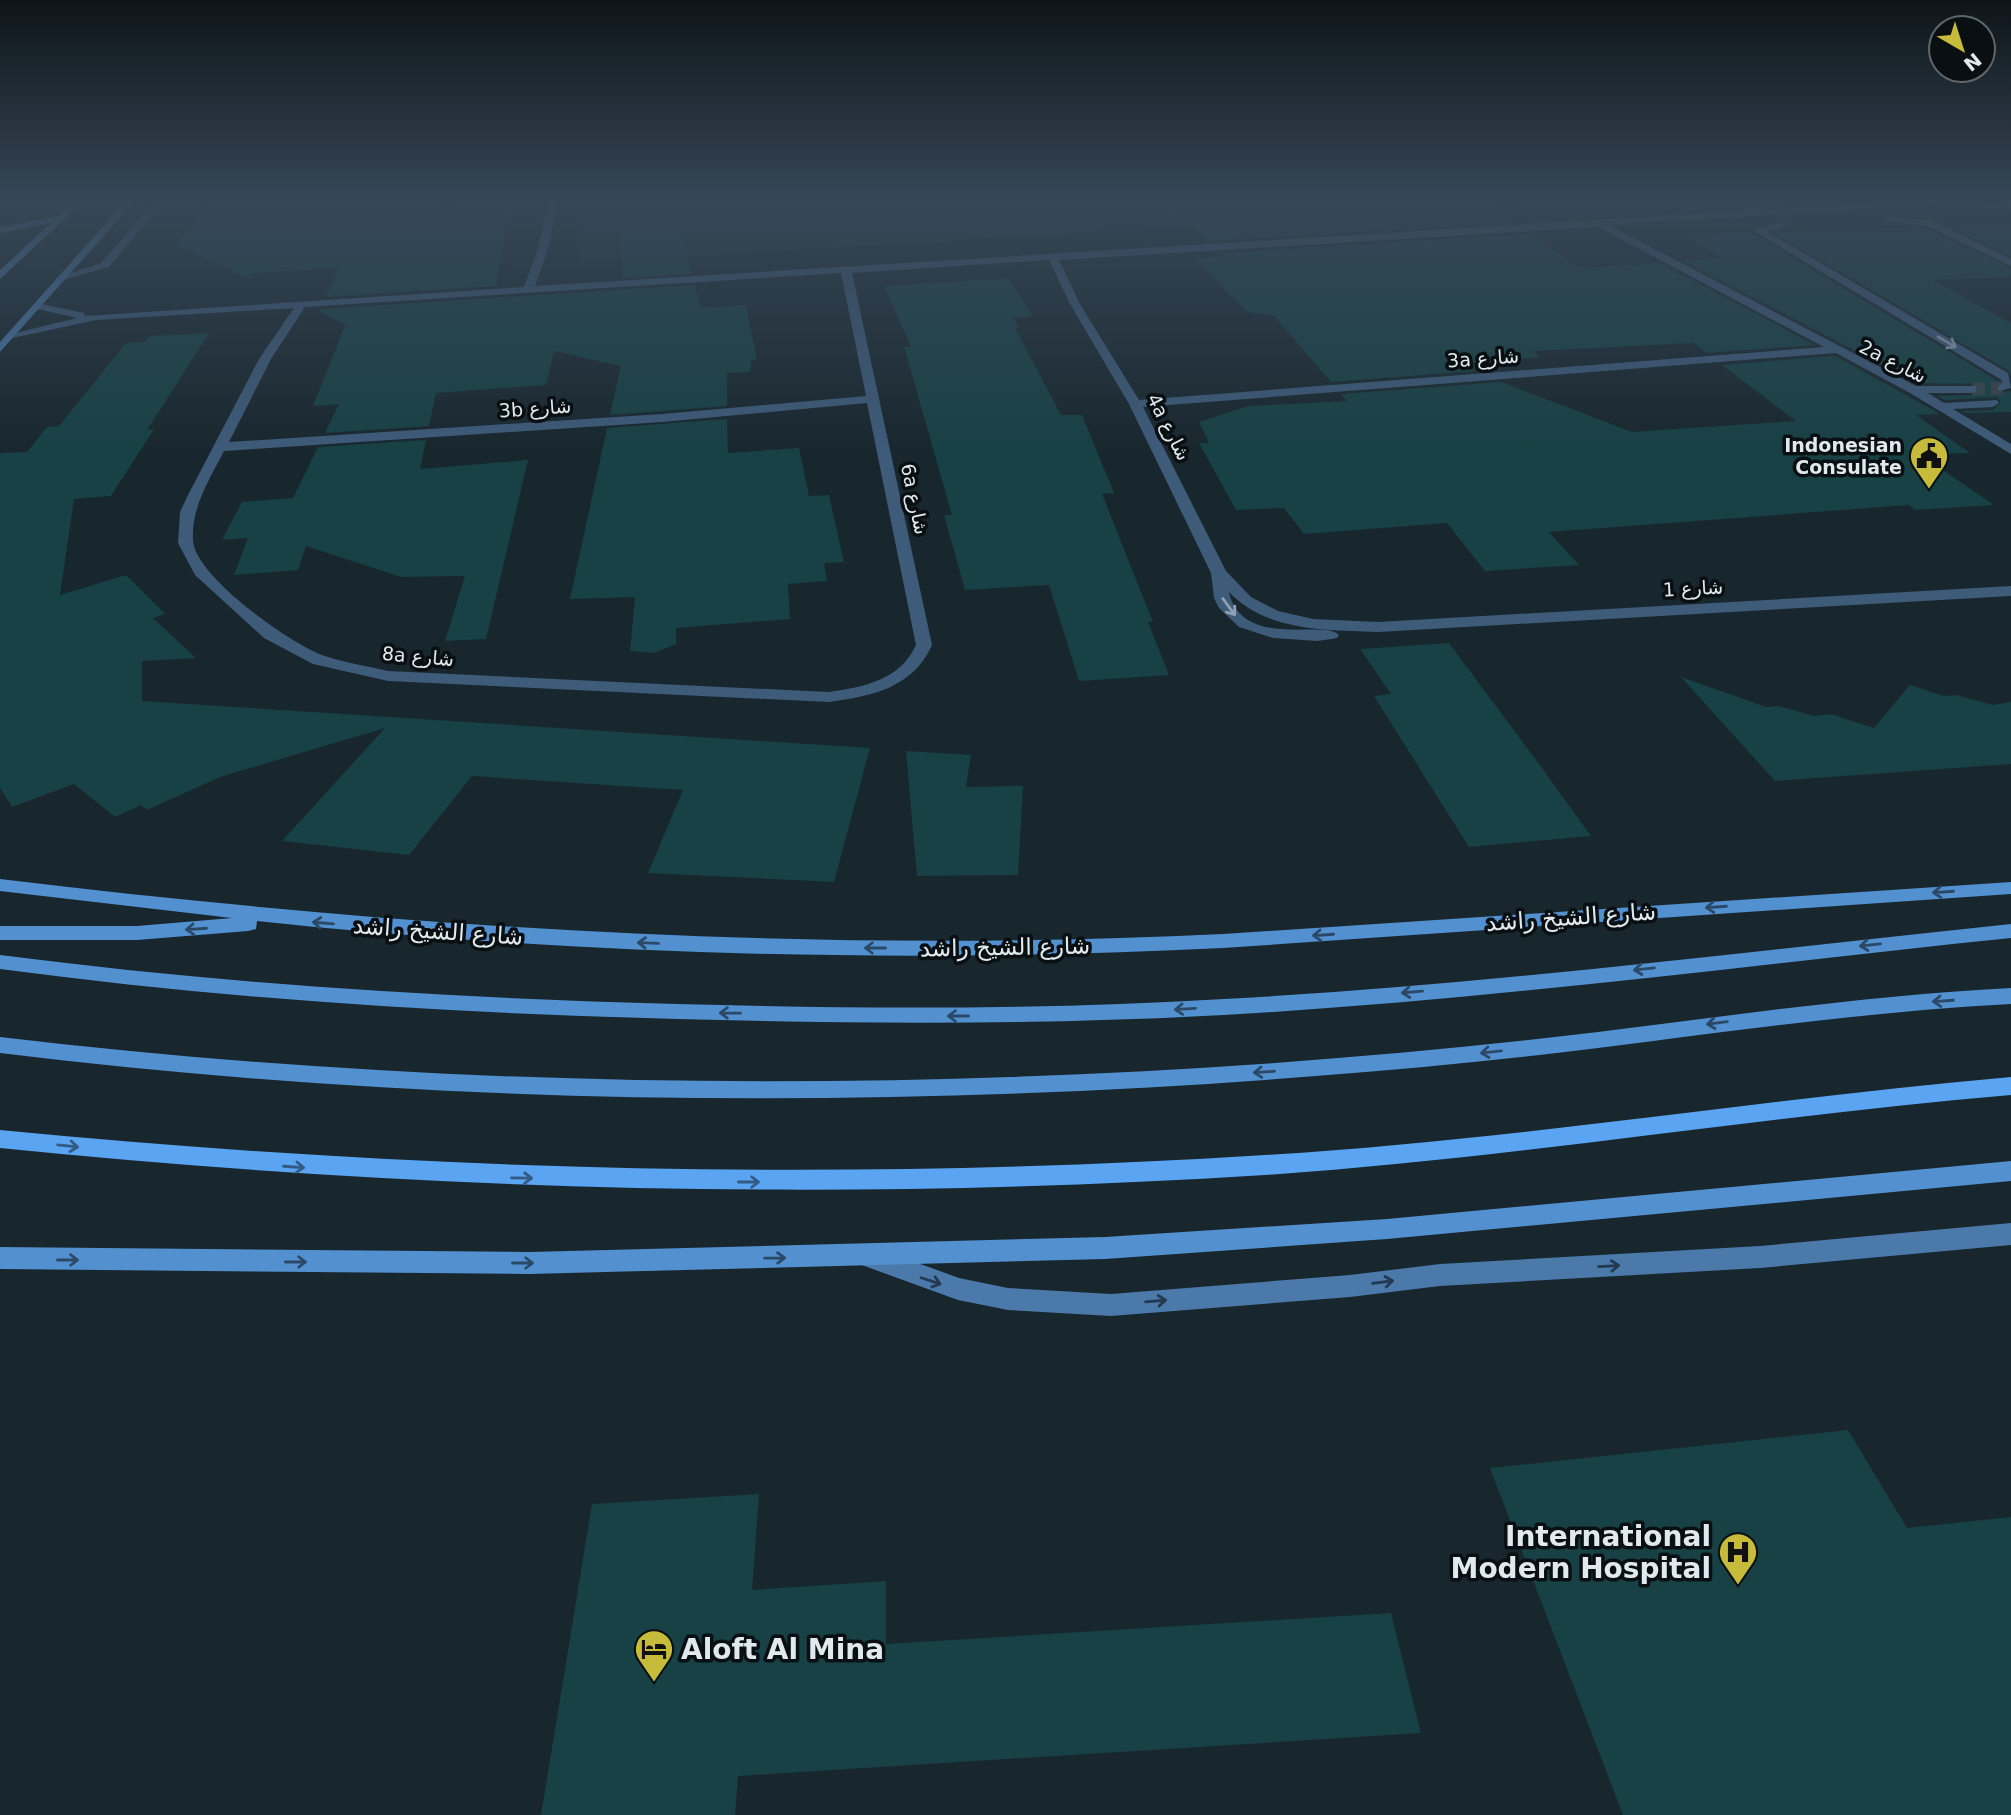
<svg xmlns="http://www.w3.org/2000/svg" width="2011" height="1815" font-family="'DejaVu Sans',Cairo,sans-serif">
	<rect width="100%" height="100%" fill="#18272d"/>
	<path fill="#1c333c" d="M576,201h1037l-1034,62z"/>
	<path fill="#174144" d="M209,201h230v6l71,-4 -14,83 -170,11 13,-29 -87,5 -4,6 -72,-34z
		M633,201h42l17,73 -70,4 -1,-56 9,-1z
		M1162,201h314l33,22 -302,18z
		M2011,224v32l-63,-30z
		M1911,227l15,2 85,39v9l-79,3 79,43v52l-2,-4 -236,-139z
		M1750,232l248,149 -4,7 4,5 13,-2v21l-46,1 -3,-2 31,-1 8,-8 -4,-5 -52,3 -8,-4 40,-1 1,-11 -61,-1 -234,-122 39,-3 -37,-24z
		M1527,234l54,34 78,-5 156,82 -108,8 -13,-10 -161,8 8,6 -87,7 20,7 -143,11 -57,-66 -27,-4 -53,-54 29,-2 -3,-3z
		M1009,278l24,39 -20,1 6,10h-4l46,87h21l32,78 -12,1 51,128h-5l21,53 -90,6 -30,-96 -84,5 -21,-75h8l-48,-168h7l-27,-61z
		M695,285l5,23 46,-3 11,55 -6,1 -1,11 -23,1v33l-117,9 11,-49 -67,-15 -8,34 -110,8 -7,33 -104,7 14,-29 -26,2 32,-80h3l-28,-14 1,-3z
		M209,333l-62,97 7,-1 -43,67 -37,3 -14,96 66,-20 39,39 -12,4 43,40 -54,3v40l728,47 -36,134 -186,-9 35,-83 -211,-14 -63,79 -127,-14 103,-113 -165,49 -73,33 -6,-5 -26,12 -41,-33 -62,23 -12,-19v-335l27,-1 20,-25 12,-1 67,-83 19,-1 5,-6z
		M1835,356l105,58 -24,1 54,38 -31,1 8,6h-19l66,45 -79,5 -6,-5 -360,27 30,33 -94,6 -38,-48 -143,11 -20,-26 -48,2 -37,-67h10l-10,-21 49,-16 99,-5 -6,-7 160,-12 131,50 164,-11 -74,-56z
		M727,419l1,34 71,-5 10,48 20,-1 15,67 -20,1 3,18 -39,3 2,35 -114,9v16l-22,9 -24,-2 5,-54 -65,2 37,-171z
		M426,440l-6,29 108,-9 -42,179 -41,2 20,-65 -64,1 -95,-31 -8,24 -64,5 14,-37 -26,2 20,-38 51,-4 25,-51z
		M1449,643l93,125 49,68 -122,11 -95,-151 17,-2 -31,-45z
		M1681,677l85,30 13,-1 35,10 17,-2 43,14 36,-43 33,11 13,-1 37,10 18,-3v62l-236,17z
		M906,751l65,4 -5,32 57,-1 -5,89 -101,1z
		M1848,1430l59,98 104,-11v298h-388l-133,-347z
		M759,1494l-7,96 134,-9v63l505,-31 30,120 -683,43 -3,39h-194l51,-311z"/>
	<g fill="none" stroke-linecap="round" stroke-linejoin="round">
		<path stroke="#36444a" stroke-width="13" stroke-dasharray="13 6" stroke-linecap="butt" d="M1972,389l31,-1"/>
		<path fill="#3e5b7a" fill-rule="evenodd" d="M155,201h9l-55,66 -53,15v-4l45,-15z
			M548,201h9l-8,45 -14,40 1363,-85 113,3v6l-75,-5 -327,20 307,161h60v6l-4,1h-44l16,10 53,-3 2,3 -6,4 -40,2 58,35v10l-101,-61 -74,-40 -693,54 83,164 25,26 27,14 35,8 65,3 633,-36v10l-633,36c-51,-2 -111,0 -149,-40 13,58 95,27 110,43l-2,3 -19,3 -45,-3 -34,-11 -20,-19 -5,-10 -3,-25 -82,-169 -59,-100 -21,-44 -197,13 80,372c-19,43 -60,51 -103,57l-441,-21 -75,-17 -49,-26 -69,-63 -17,-32 2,-31 7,-15 72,-138 35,-51 -198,12 -83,18 -6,-3 70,-17 -44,-10 -1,-2 5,-3 47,10 1,3 439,-29 15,-41zM1598,227l226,120 -685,53 -59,-96 -21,-44zM841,273l25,123 -204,18 -433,28 42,-83 34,-52zM867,403l49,242c-16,35 -52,42 -87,47l-441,-21c-20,-5 -43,-8 -63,-15 -33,-11 -131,-80 -132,-116 -2,-33 17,-61 31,-89l438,-29z
			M1886,216l46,5 79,38v7l-84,-40 -44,-5z
			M1784,222l3,5 -21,4 242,142 3,15 -12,3 -2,-3 6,-6 -3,-3 -248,-149z"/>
		<path fill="#4a79aa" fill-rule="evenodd" d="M74,201h10l-84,78v-9l51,-47 -51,10v-6l59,-11z
			M126,201h9l-135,151v-10z
			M2011,1223v22l-251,23 -320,18 -90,11 -239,19 -103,-6 -50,-10 -99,-36 -4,-8 4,-8 9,-3 91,33 49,10 103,6 239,-19 90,-11 320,-18z"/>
		<path fill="#5290d0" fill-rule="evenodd" d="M2002,201h9v6z
			M0,879c406,49 814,75 1223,55l788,-52v12l-788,54c-322,16 -647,7 -966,-27l-1,8 -8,2 -111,9h-137v-14h137l95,-8 -232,-27z
			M2011,924v14c-262,27 -524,62 -787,77 -182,10 -365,9 -547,4 -227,-6 -452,-20 -677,-50v-14c225,29 450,43 677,49 182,5 365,6 547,-5 263,-14 525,-48 787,-75z
			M2011,988v16c-139,7 -275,27 -413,44 -94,12 -188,21 -282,28 -437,35 -881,30 -1316,-23v-16c422,50 851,56 1275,26 108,-8 216,-18 323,-31 138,-17 274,-37 413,-44z
			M2011,1161v20l-624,58 -282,20 -576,15 -529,-5v-22l529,5 576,-15 282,-18z"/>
		<path fill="#5aa4f2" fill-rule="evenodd" d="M2011,1077v18c-249,21 -496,63 -746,80 -424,27 -842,16 -1265,-27v-18c421,41 842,52 1265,25 250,-15 497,-56 746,-78z"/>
	</g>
	<defs><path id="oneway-shaft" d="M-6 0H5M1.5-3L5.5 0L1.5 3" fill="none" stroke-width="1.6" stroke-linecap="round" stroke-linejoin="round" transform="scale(1.75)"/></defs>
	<g stroke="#8fa2b4">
		<use href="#oneway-shaft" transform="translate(1947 342) rotate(30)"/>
		<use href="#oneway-shaft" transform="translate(1229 607) rotate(54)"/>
	</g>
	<g stroke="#2a4967">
		<use href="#oneway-shaft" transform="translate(1943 892) rotate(176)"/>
		<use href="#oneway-shaft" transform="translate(1716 907) rotate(176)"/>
		<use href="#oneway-shaft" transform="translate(323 923) rotate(-175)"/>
		<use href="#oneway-shaft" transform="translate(196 929) rotate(176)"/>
		<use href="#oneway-shaft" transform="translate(1323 935) rotate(176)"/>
		<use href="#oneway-shaft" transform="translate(648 943) rotate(-178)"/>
		<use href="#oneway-shaft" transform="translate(1870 945) rotate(174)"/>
		<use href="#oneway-shaft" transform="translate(875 948) rotate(-180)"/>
		<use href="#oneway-shaft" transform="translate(1644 969) rotate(174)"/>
		<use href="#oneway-shaft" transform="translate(1412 992) rotate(175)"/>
		<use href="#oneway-shaft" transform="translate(1943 1001) rotate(176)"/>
		<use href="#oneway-shaft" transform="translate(1185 1009) rotate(177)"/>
		<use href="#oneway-shaft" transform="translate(730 1013) rotate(-179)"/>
		<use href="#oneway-shaft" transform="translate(958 1016) rotate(180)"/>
		<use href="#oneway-shaft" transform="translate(1717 1023) rotate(172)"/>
		<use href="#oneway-shaft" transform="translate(1491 1052) rotate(174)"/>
		<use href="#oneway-shaft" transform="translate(1264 1072) rotate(176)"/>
		<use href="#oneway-shaft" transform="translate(775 1258) rotate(-1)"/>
		<use href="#oneway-shaft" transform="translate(68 1260)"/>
		<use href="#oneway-shaft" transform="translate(296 1262)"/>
		<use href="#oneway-shaft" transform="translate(523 1263)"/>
	</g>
	<g stroke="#325a82">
		<use href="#oneway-shaft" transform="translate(68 1146) rotate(6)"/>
		<use href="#oneway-shaft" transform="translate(294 1167) rotate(4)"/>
		<use href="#oneway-shaft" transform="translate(522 1178) rotate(1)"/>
		<use href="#oneway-shaft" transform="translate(749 1182)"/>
	</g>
	<g stroke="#23394f">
		<use href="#oneway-shaft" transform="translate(1609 1266) rotate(-3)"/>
		<use href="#oneway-shaft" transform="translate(931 1281) rotate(18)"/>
		<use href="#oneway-shaft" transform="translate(1383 1282) rotate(-7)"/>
		<use href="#oneway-shaft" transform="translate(1156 1301) rotate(-5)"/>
	</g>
	<linearGradient id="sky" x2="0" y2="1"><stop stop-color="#0d1519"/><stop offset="0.44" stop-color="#374757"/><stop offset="1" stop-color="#374757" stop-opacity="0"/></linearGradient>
	<rect width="2011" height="456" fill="url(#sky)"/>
	<defs>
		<g id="civic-pin" transform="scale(2.0125)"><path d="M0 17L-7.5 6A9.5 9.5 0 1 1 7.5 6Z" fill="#c7bb3b" stroke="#090f12"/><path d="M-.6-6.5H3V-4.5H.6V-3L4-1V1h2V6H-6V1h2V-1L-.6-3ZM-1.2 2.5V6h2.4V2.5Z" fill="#111"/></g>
		<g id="hospital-pin" transform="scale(2.0125)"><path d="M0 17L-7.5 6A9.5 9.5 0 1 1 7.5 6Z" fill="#c7bb3b" stroke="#090f12"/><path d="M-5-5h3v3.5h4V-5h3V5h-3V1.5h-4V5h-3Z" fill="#111"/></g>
		<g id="hotel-pin" transform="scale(2.0125)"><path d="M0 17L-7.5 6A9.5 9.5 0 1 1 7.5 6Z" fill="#c7bb3b" stroke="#090f12"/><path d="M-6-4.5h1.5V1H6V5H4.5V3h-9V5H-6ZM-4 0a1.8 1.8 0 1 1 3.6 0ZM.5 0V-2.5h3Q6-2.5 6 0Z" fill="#111"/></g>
	</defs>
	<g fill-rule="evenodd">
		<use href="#civic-pin" x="1929" y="456"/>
		<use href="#hospital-pin" x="1738" y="1552"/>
		<use href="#hotel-pin" x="654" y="1649"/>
	</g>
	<g text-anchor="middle" stroke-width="7" stroke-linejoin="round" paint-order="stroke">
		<g font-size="19" fill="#e0e9ed" stroke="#090f12">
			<text transform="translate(1483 358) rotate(-4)" y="7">3a شارع</text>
			<text transform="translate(1893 361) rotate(27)" y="7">2a شارع</text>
			<text transform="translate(535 408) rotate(-4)" y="7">3b شارع</text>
			<text transform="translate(1169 427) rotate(63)" y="7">4a شارع</text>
			<text transform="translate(915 499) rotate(78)" y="7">6a شارع</text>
			<text transform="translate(1693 588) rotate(-3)" y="7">شارع 1</text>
			<text transform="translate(418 656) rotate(5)" y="7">8a شارع</text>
		</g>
		<g font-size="19" font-weight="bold" fill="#e0e9ed" stroke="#090f12" text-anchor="end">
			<text x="1902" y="452">Indonesian<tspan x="1902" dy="22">Consulate</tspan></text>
		</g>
		<g font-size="23" fill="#e0e9ed" stroke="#090f12">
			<text transform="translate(1571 917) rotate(-4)" y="8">شارع الشيخ راشد</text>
			<text transform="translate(438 931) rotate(4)" y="8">شارع الشيخ راشد</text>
			<text transform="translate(1005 947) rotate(-1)" y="8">شارع الشيخ راشد</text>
		</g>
		<g font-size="28" font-weight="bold" fill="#e0e9ed" stroke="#090f12" text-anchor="end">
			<text x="1711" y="1546">International<tspan x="1711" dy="32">Modern Hospital</tspan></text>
			<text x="681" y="1659" text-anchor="start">Aloft Al Mina</text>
		</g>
	</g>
	<g transform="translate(1962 49) rotate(141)"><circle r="33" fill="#090f12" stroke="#5f666a" stroke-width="2"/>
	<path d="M0-5L12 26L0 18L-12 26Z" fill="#c7bb3b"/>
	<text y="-10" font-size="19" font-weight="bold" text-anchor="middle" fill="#e0e9ed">N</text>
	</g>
</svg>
